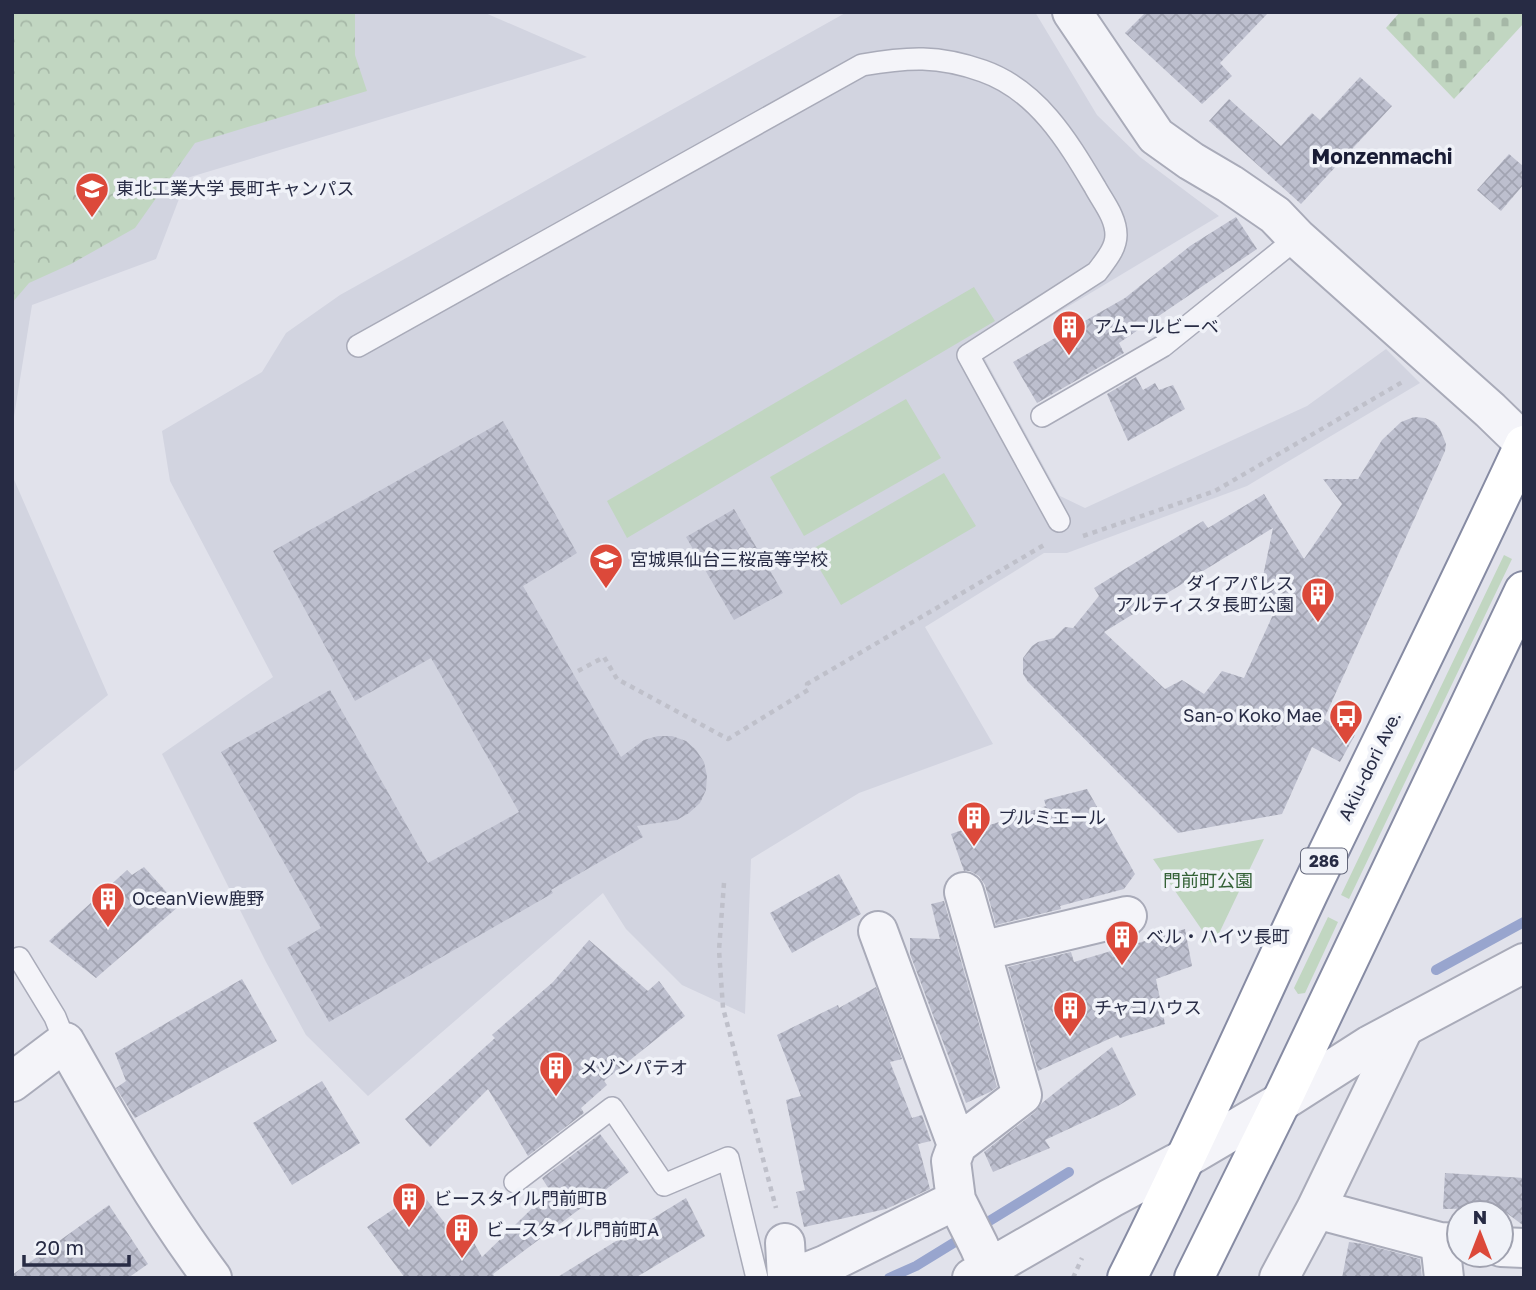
<svg xmlns="http://www.w3.org/2000/svg" width="1536" height="1290" font-family="'Golos Text','Noto Sans JP',sans-serif">
	<defs>
		<pattern id="forest-crowns" width="20" height="18" patternUnits="userSpaceOnUse" patternTransform="scale(1.75)"><rect width="20" height="18" fill="#c1d6c1"/><path d="M2 6a3 3 0 1 1 6 0M12 15a3 3 0 1 1 6 0" fill="none" stroke="#a6b8a7"/></pattern>
		<pattern id="cemetery-stones" width="16" height="16" patternUnits="userSpaceOnUse" patternTransform="scale(1.75)"><rect width="16" height="16" fill="#c1d6c1"/><path d="M2 7V4a2 2 0 0 1 4 0v3zM10 15v-3a2 2 0 0 1 4 0v3z" fill="#a6b8a7"/></pattern>
		<pattern id="building-cross-hatch" width="8" height="8" patternUnits="userSpaceOnUse" patternTransform="scale(1.75)"><rect width="8" height="8" fill="#bdbfce"/><path d="M0 0l8 8M0 8l8-8" fill="none" stroke="#a2a4b2"/></pattern>
	</defs>
	<rect width="100%" height="100%" fill="#e1e2eb"/>
	<path fill="#d2d4e0" d="M12,12h471l104,45 -400,121 -31,81 -124,46 -20,124z
		M847,12h188l62,103 43,42 79,59 -235,141 76,139 25,12 222,-102 79,-57 34,34 -173,103 -180,67h-23l-119,74 68,117 -134,49 -108,66 -6,155 -63,-29 -56,-56 -23,-36 -235,203 -62,-61 -40,-73 -104,-208 111,-77 -103,-196 -8,-50 100,-59 24,-39 54,-38z
		M12,475l96,220 -96,78z"/>
	<path fill="#c1d6c1" d="M974,287l21,34 -368,217 -20,-37z
		M906,399l35,59 -137,78 -34,-59z
		M944,473l32,53 -135,79 -32,-54z
		M1504,555l8,4 -163,340 -8,-4z
		M1264,839l-51,107 -60,-87z
		M1328,917l10,5 -33,71 -7,1 -4,-6z"/>
	<path fill="url(#forest-crowns)" d="M12,12h343v43l12,36 -172,52 -60,85 -64,36 -42,19 -17,20z"/>
	<path fill="url(#cemetery-stones)" d="M1400,12h124v11l-70,76 -68,-71z"/>
	<g fill="none" stroke-linecap="round" stroke-linejoin="round">
		<path stroke="#98a5ce" stroke-width="10" d="M1436,970l88,-48
			M889,1278l27,-12 153,-94"/>
	</g>
	<path fill="url(#building-cross-hatch)" fill-rule="evenodd" d="M1146,12h123l-49,51 12,13 -30,28 -77,-71z
		M1360,77l32,29 -91,98 -92,-83 20,-22 52,47 31,-33 8,7z
		M1509,154l15,13v17l-23,27 -24,-21z
		M1236,217l21,32 -138,94 5,10 -87,50 -24,-41 112,-64 65,-52z
		M1136,377l7,13 12,-7 4,7 14,-5 12,24 -57,32 -21,-47z
		M1414,417l11,1 9,4 6,7 6,15 -1,7 -121,268 31,16 -15,27 -28,-15 -30,67 -104,19 -150,-151 -5,-8v-16l9,-12 6,-4 16,-4 11,-11 8,1 26,-32 -5,-8 109,-67 5,7 56,-34 40,65 38,-55 -19,-25h35l24,-39 19,-18zM1273,528l-12,58 16,20 -33,72 -22,-7 -18,23 -22,-14 -17,9 -61,-57z
		M503,421l74,132 -54,33 98,171 23,-17 14,-4h14l14,5 10,9 8,12 3,14 -1,14 -6,13 -11,10 -12,7 -40,6 6,11 -92,53 2,3 -224,129 -42,-74 34,-20 -100,-176 109,-62 98,173 91,-51 -88,-154 -76,43 -82,-150z
		M734,509l49,84 -49,27 -48,-83z
		M1087,789l48,85 -11,15 -64,17 1,3 -65,16 -11,-40 -6,-9 -9,-5h-6l-13,-37 34,-12 2,4 59,-20 -2,-6z
		M144,867l35,39 -83,72 -47,-37 78,-71 5,5z
		M839,874l22,40 -69,39 -22,-40z
		M944,901l53,186 -7,5 -24,11 -56,-149v-16l30,1 -9,-35z
		M1185,929l7,37 -36,13 9,45 -45,14 -2,-3 -80,36 -30,-104 63,-15 3,10z
		M589,940l59,51 11,-10 26,35 -81,65 3,4 -26,23 3,5 -56,43 -40,-67 -58,58 -25,-28 90,-81 -3,-3 61,-53z
		M242,979l35,62 -142,77 -19,-30 10,-7 -11,-28z
		M876,987l26,72 -12,3 22,56 10,-3 9,26 -13,3 12,45 -44,20 -82,18 -8,-35 9,-2 -19,-90 15,-4 -24,-61 61,-30 1,3z
		M1112,1047l24,48 -18,11 -73,34 5,8 -57,24 -9,-20 51,-40 7,-9z
		M322,1081l38,62 -68,42 -39,-62z
		M600,1134l29,38 -136,102 2,4h-90l-38,-51 53,-36 44,57 10,-5 8,14 68,-66 -8,-13z
		M1445,1173l79,5v48l-24,-18 -57,1z
		M686,1198l19,38 -70,42h-79z
		M109,1205l39,59 -20,14h-116v-3z
		M1349,1242l15,2 56,15 2,19h-80z"/>
	<g fill="none" stroke-linecap="round" stroke-linejoin="round">
		<g stroke="#a9abb9" stroke-width="24">
			<path id="service" d="M358,346l504,-281c46,-8 76,-10 121,6 54,19 84,69 112,116 8,15 21,30 21,48 0,14 -11,26 -19,37l-129,83 91,166
				M1042,416l121,-70 134,-108
				M19,958l36,59 10,25
				M515,1182l97,-74 52,77 64,-27 29,120"/>
		</g>
		<g stroke="#a9abb9" stroke-width="42">
			<path id="minor" d="M1072,12l84,124 35,25 39,23 45,31 22,23 193,172 34,33
				M878,931l79,214 -6,16 5,39 23,46 10,23
				M981,951l146,-35
				M12,1082l53,-40c46,81 91,161 147,236
				M957,1145l65,-50 -58,-203
				M1316,1209l124,33 19,1
				M1440,1242l4,36
				M785,1243l2,35
				M1501,1247l23,1
				M792,1278l33,-13 131,-65
				M972,1278l139,-80 75,-40
				M1279,1278l37,-69 88,-182"/>
		</g>
		<g stroke="#a9abb9" stroke-width="42">
			<path id="tertiary" d="M1186,1158l95,-56 89,-57 154,-82"/>
		</g>
		<g stroke="#868ba3" stroke-width="42">
			<path id="trunk" d="M1127,1278c64,-127 121,-256 181,-384 72,-150 146,-298 216,-449
				M1194,1278l87,-176 243,-511"/>
		</g>
		<path stroke="#bfc0ca" stroke-width="4.5" stroke-dasharray="5 5" stroke-linecap="butt" d="M1083,536l132,-45 189,-110
			M578,671l26,-14 13,22 111,60 80,-49 -1,-6 237,-139
			M724,883l-5,67 4,58 53,200
			M1073,1278l9,-20"/>
		<use href="#service" stroke="#f4f4f9" stroke-width="21"/>
		<use href="#minor" stroke="#f4f4f9" stroke-width="38"/>
		<use href="#tertiary" stroke="#f4f4f9" stroke-width="38"/>
		<use href="#trunk" stroke="#fff" stroke-width="38"/>
	</g>
	<defs>
		<g id="university-pin" transform="scale(1.75)"><path d="M0 17L-7.5 6A9.5 9.5 0 1 1 7.5 6Z" fill="#dc493a" stroke="#f0f2f8"/><path d="M0-5L7-2L0 1L-7-2ZM-4 1L0 2.5L4 1V4Q0 6-4 4Z" fill="#fff"/></g>
		<g id="building-pin" transform="scale(1.75)"><path d="M0 17L-7.5 6A9.5 9.5 0 1 1 7.5 6Z" fill="#dc493a" stroke="#f0f2f8"/><path d="M-4-6H4V6H1V3H-1V6H-4ZM-2.5-4.3h1.7v1.8h-1.7ZM.8-4.3h1.7v1.8H.8ZM-2.5-1h1.7V.8h-1.7ZM.8-1h1.7V.8H.8Z" fill="#fff"/></g>
		<g id="school-pin" transform="scale(1.75)"><path d="M0 17L-7.5 6A9.5 9.5 0 1 1 7.5 6Z" fill="#dc493a" stroke="#f0f2f8"/><path d="M0-5L7-2L0 1L-7-2ZM-4 1L0 2.5L4 1V4Q0 6-4 4Z" fill="#fff"/></g>
		<g id="bus-pin" transform="scale(1.75)"><path d="M0 17L-7.5 6A9.5 9.5 0 1 1 7.5 6Z" fill="#dc493a" stroke="#f0f2f8"/><path d="M-5-6H5V4H4V6H2V4H-2V6H-4V4H-5ZM-3.5-4V0h7V-4ZM-3.5 1.2v1.5H-2V1.2ZM2 1.2v1.5H3.5V1.2Z" fill="#fff"/></g>
	</defs>
	<g fill-rule="evenodd">
		<use href="#university-pin" x="92" y="189"/>
		<use href="#building-pin" x="1069" y="327"/>
		<use href="#school-pin" x="606" y="560"/>
		<use href="#building-pin" x="1318" y="594"/>
		<use href="#bus-pin" x="1346" y="716"/>
		<use href="#building-pin" x="974" y="818"/>
		<use href="#building-pin" x="108" y="899"/>
		<use href="#building-pin" x="1122" y="937"/>
		<use href="#building-pin" x="1070" y="1008"/>
		<use href="#building-pin" x="556" y="1068"/>
		<use href="#building-pin" x="409" y="1199"/>
		<use href="#building-pin" x="462" y="1230"/>
	</g>
	<g text-anchor="middle" stroke-width="7" stroke-linejoin="round" paint-order="stroke">
		<rect fill="#f0f2f8" stroke="#63677a" stroke-width="2" x="1301" y="848.5" width="46" height="25" rx="5"/>
		<g font-size="16" font-weight="bold" fill="#272b44">
			<text x="1324" y="867">286</text>
		</g>
		<g font-size="18" fill="#272b44" stroke="#f0f2f8" text-anchor="start">
			<text x="116" y="195">東北工業大学 長町キャンパス</text>
			<text x="1094" y="333">アムールビーベ</text>
			<text x="630" y="566">宮城県仙台三桜高等学校</text>
			<text x="1294" y="590" text-anchor="end">ダイアパレス<tspan x="1294" dy="21">アルティスタ長町公園</tspan></text>
			<text x="1322" y="722" text-anchor="end">San-o Koko Mae</text>
			<text x="998" y="824">プルミエール</text>
			<text x="132" y="905">OceanView鹿野</text>
			<text x="1146" y="943">ベル・ハイツ長町</text>
			<text x="1094" y="1014">チャコハウス</text>
			<text x="580" y="1074">メゾンパテオ</text>
			<text x="434" y="1205">ビースタイル門前町B</text>
			<text x="486" y="1236">ビースタイル門前町A</text>
		</g>
		<g font-size="18" fill="#272b44" stroke="#f0f2f8">
			<text transform="translate(1370 766) rotate(-64)" y="6">Akiu-dori Ave.</text>
		</g>
		<g font-size="18" fill="#336136" stroke="#f0f2f8">
			<text x="1208" y="887">門前町公園</text>
		</g>
		<g font-size="21" font-weight="bold" fill="#191c35" stroke="#f0f2f8">
			<text x="1382" y="164">Monzenmachi</text>
		</g>
	</g>
	<rect width="1536" height="1290" fill="none" stroke="#272b44" stroke-width="28"/>
	<g transform="translate(1480 1234)"><circle r="33" fill="#f0f2f8" stroke="#a0a2b0" stroke-width="2"/>
	<path d="M0-5L12 26L0 18L-12 26Z" fill="#dc493a"/>
	<text y="-10" font-size="19" font-weight="bold" text-anchor="middle" fill="#272b44">N</text>
	</g>
	<path d="M24 1255v10h105v-10" fill="none" stroke="#272b44" stroke-width="3.5"/>
	<text x="35" y="1255" font-size="21" fill="#272b44" stroke="#f0f2f8" stroke-width="5" paint-order="stroke">20 m</text>
</svg>
